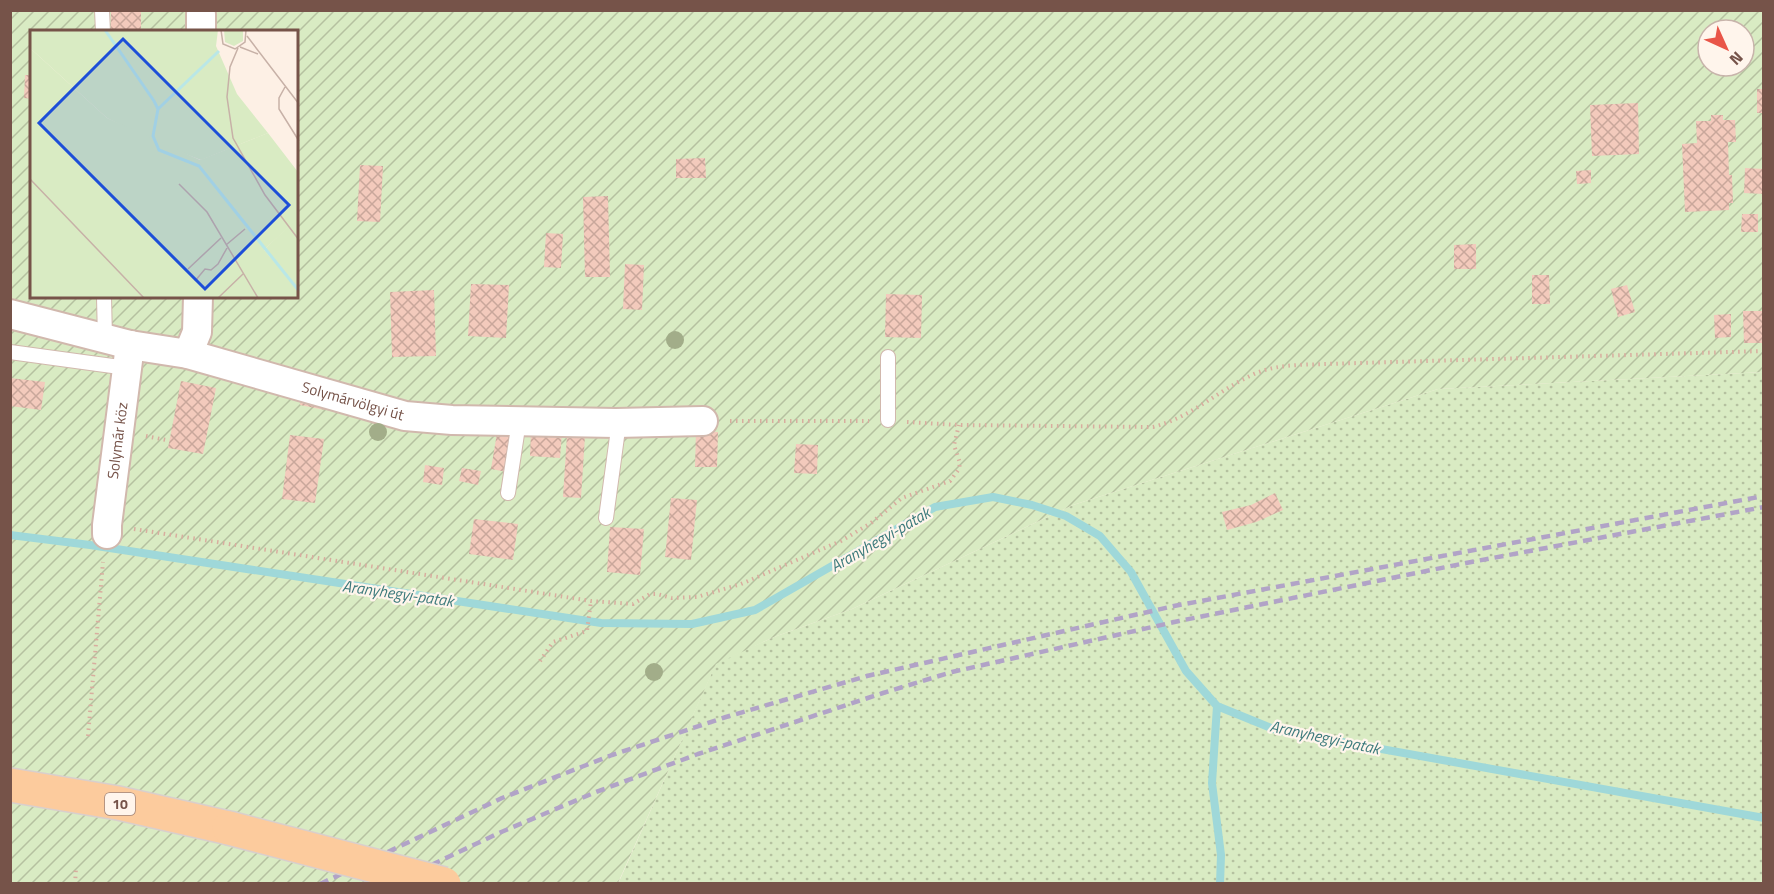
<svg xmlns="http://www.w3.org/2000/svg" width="1774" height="894" font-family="'Titillium Web',sans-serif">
	<defs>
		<pattern id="grass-dots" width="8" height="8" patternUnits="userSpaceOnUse" patternTransform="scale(1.5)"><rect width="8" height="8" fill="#d9ebc3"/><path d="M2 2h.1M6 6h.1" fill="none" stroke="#b5c1a0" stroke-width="1.8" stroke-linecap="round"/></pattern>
		<pattern id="garden-furrows" width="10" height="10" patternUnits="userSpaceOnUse" patternTransform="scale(1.5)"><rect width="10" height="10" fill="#d9ebc3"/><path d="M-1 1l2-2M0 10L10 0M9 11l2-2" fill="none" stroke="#b5c1a0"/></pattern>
		<pattern id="building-cross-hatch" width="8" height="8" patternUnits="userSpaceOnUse" patternTransform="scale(1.5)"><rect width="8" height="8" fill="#f3cabc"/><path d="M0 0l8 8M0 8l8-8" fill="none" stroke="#c9a79b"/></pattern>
	</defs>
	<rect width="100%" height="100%" fill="#fdf0e5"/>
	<path fill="url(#grass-dots)" d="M1763,372v511l-1145,1 98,-221 58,-26 78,-28 221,-104 365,-116z"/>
	<path fill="url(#garden-furrows)" fill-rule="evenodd" d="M10,11h1753v361l-325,17 -365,116 -221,104 -78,28 -58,27 -98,219h-607zM1708,30h36v36h-36zM32,32h265v265h-265z"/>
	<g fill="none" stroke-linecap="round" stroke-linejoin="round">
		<path stroke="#9fd8d9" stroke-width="8" d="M10,535l80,10 511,78 91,1 63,-14 180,-103 58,-10 39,8 34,11 34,20 31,36 55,99 31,35 59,24 488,88
			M1217,706l-5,77 9,72 -1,29"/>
	</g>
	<path fill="url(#building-cross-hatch)" d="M111,10h30v22h-30z
		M25,75h7v24l-8,-1z
		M1757,89h7v24h-7z
		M1638,103l1,51 -47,2 -2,-51z
		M1711,115h12v5h12l1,22h-8l1,33h3l1,28h-4v7l-44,2 -3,-68 15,-1 -1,-22h15z
		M705,158l1,20h-30v-19z
		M360,165l23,1 -3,56 -23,-1z
		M1745,168l19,1v25l-20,-1z
		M1591,170v13l-14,1 -1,-13z
		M608,196l2,81h-25l-2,-80z
		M1742,214h16v18h-17z
		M546,233l17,1 -2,34 -17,-1z
		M1476,244v25h-22v-24z
		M625,264l19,1 -2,45 -19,-1z
		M1532,275h17l1,29h-18z
		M471,284l38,1 -3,53 -38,-2z
		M1627,285l8,27 -17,5 -7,-28z
		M434,290l2,66 -44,1 -2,-65z
		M886,294l36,1 -1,43 -36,-1z
		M1743,311h21v32h-20z
		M1731,314v23l-16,1 -1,-23z
		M10,378l35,4 -4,28 -31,-4z
		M181,381l35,7 -13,66 -35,-6z
		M302,393l26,5 -3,12 -25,-5z
		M531,431l31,2 -2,25 -30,-2z
		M696,431l22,1 -1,35h-22z
		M497,433l16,2 -6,37 -16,-3z
		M290,435l34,4 -9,64 -33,-4z
		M567,435l18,1 -4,62 -18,-1z
		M796,444l22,1 -1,29 -23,-1z
		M425,465l19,3 -2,17 -19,-3z
		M462,468l19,3 -3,14 -19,-4z
		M1275,493l8,17 -27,12 -29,8 -5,-18 29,-7z
		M671,498l26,2 -6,60 -26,-3z
		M474,519l44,5 -5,36 -44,-6z
		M610,527l34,2 -4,46 -33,-3z"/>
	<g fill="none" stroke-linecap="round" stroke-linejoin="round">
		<g stroke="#d1b8ad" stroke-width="16">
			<path id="lane" d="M102,10l1,22
				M104,297l1,42
				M10,352l117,16
				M888,357v63
				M508,493l11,-72
				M606,518l13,-96"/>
		</g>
		<g stroke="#d1b8ad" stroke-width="32">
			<g id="street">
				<path d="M201,32v-18"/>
				<path id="s1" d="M10,314l120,31 58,9 217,62 47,4 164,3 87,-2"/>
				<path d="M188,354l9,-22 1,-35"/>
				<path id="s2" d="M107,534v-9l23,-180"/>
			</g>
		</g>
		<g stroke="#d9cfcc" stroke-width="36">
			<path id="primary" d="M10,785l108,18 111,25"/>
		</g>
		<path stroke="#d8ad9f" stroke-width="4" stroke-dasharray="1.5 4.5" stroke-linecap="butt" d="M730,421h139
			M907,422l52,3 194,2c39,-10 64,-36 99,-52 23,-11 49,-10 74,-11l438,-13
			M146,436l20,4
			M134,529l457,72 42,3 17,-10h7l15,4 25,-1 44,-13 100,-43 30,-18 31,-25 48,-17 9,-12 1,-6 -6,-18 5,-20
			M540,661l13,-19 34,-11 4,-30
			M88,736l15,-174
			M75,884l1,-16"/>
		<use href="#lane" stroke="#fff" stroke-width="14"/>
		<use href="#street" stroke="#fff" stroke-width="28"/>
		<use href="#primary" stroke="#fccb9d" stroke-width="33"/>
		<path stroke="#b1a3c7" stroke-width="4.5" stroke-dasharray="9 6" stroke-linecap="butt" d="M320,884l182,-86 110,-43 114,-38 141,-41 307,-70 590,-110
			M391,884l108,-51 97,-41 102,-38 185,-61 69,-21 227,-51 287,-58 298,-56"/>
		<g stroke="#d9cfcc" stroke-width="36" stroke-linecap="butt">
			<path id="primary-bridge" d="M229,828l215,56"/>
		</g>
		<use href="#primary-bridge" stroke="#fccb9d" stroke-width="33"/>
	</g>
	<g fill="#a2ad89">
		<circle cx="675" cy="340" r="9"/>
		<circle cx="378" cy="432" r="9"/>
		<circle cx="654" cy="672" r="9"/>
	</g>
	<g text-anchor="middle" stroke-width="4.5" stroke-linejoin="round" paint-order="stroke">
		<rect fill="#fff5ec" stroke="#9f847a" stroke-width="1.5" x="105" y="793" width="30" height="22" rx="4.5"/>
		<g font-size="14" font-weight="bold" fill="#765349">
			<text x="120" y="809">10</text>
		</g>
		<g font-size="15" fill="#765349" stroke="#fff5ec">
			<text dy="5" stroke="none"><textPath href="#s1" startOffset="354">Solymárvölgyi út</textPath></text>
			<text dy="5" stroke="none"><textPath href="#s2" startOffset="94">Solymár köz</textPath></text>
		</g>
		<g font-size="16" font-style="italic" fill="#3c7a7c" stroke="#fff5ec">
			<text transform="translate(880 539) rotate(-30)" y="6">Aranyhegyi-patak</text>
			<text transform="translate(398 593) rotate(8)" y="6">Aranyhegyi-patak</text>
			<text transform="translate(1325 737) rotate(12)" y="6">Aranyhegyi-patak</text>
		</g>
	</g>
	<g transform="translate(30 30)">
		<rect width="268" height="268" fill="#fdf0e5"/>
		<path d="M0,0h188l-2,16 21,48 31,39 -67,27 -49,-19 -45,-23 -77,-70zM194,0h19v11l-9,5 -9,-4zM268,187v72l-34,-39z" fill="#d9ebc3"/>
		<path d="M0,18l77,70 93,42 68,-27 30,39 1,45 -35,33 34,39v9h-268z" fill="#d9ebc3"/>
		<path fill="none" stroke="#b9e7e7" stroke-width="3" d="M75,0l49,71 4,8 -5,27 6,14 40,16 100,125M128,79l61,-58"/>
		<path fill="none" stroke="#c7b1a7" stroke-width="1.5" d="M191,0l2,14 12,5 10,-7 1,-12M217,6l52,68M210,17l18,7M208,18l-8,19 -3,30 6,41 32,57 34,45M255,57l-6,11v11l20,32M0,149l114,119M149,154l28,28 51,86M196,215l19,-16M158,239l33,-31M165,251l10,-12 6,1 7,-6 9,-16M188,268l25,-24"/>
		<path fill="#1d4ed8" fill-opacity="0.15" stroke="#1d4ed8" stroke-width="3" d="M93,9l166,166 -84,84 -166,-166z"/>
		<rect width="268" height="268" fill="none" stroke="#765349" stroke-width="3"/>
	</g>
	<rect width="1774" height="894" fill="none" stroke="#765349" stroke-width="24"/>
	<g transform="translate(1726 48) rotate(135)"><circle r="28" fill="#fff5ec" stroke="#c8b4ab" stroke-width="1.5"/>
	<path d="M0-4.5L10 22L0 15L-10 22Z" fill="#e95548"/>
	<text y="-9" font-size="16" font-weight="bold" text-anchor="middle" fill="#765349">N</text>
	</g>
</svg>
